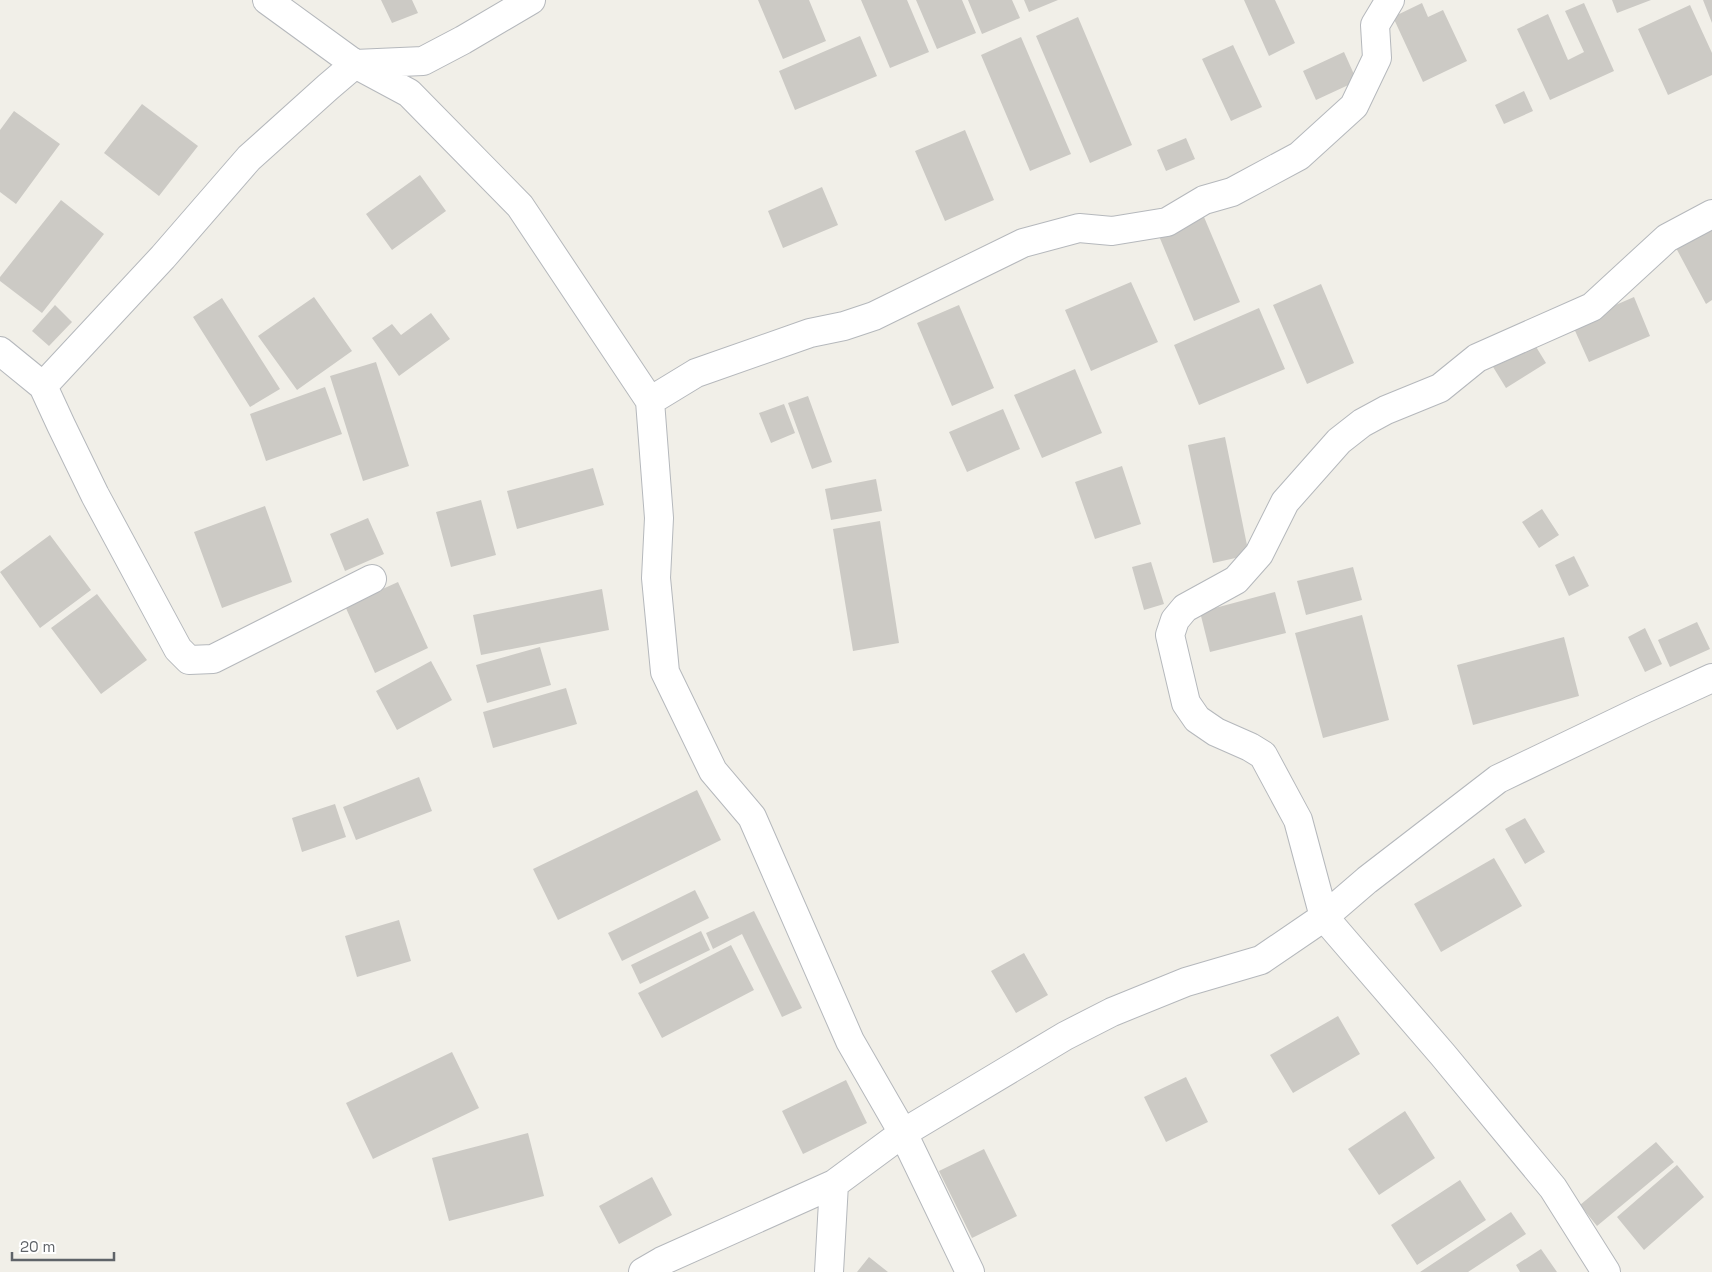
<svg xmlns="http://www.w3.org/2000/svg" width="1712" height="1272" font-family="'Space Grotesk',sans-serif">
	<rect width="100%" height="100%" fill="#f1efe8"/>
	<path fill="#cccac5" d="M381,0h31l6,13 -26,10z
		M758,0h51l17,41 -43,18z
		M861,0h46l22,52 -39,16z
		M916,0h46l14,33 -39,16z
		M968,0h44l8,18 -38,16z
		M1024,0h34l-29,12z
		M1244,0h31l20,43 -26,13z
		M1612,0h39l-34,13z
		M1703,0h9v23z
		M1422,3l6,14 15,-7 24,51 -44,21 -30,-65z
		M1584,3l30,68 -64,29 -33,-71 31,-15 20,46 16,-8 -19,-41z
		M1690,5l22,48v22l-44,20 -30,-66z
		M1078,17l54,128 -42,18 -54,-127z
		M860,36l17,40 -82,34 -16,-39z
		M1021,37l50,117 -41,17 -49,-116z
		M1233,45l29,62 -31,14 -29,-62z
		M1344,52l13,29 -41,19 -13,-29z
		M1524,91l9,20 -29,13 -9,-19z
		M142,104l56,42 -39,50 -55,-43z
		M14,111l46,33 -44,60 -16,-12v-62z
		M965,130l29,70 -49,21 -30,-70z
		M1186,138l9,21 -29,12 -9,-21z
		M420,175l26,36 -54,39 -26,-36z
		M822,187l16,38 -55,23 -15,-37z
		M61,200l43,34 -62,79 -42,-32v-4z
		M1204,217l36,85 -46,19 -35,-85z
		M1712,226v74l-6,4 -31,-58z
		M1131,282l27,60 -67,29 -26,-61z
		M1321,284l33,79 -47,21 -34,-79z
		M314,297l38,54 -55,39 -39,-54z
		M1634,297l16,39 -61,26 -17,-38z
		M222,298l58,91 -30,18 -57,-90z
		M55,305l17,17 -23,24 -17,-15z
		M959,305l35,83 -42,18 -35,-83z
		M1259,308l26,61 -86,36 -25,-60z
		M431,313l19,26 -51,37 -27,-38 20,-14 9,11z
		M1530,337l16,26 -40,25 -16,-26z
		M376,362l33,104 -46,15 -33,-105z
		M1075,369l27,64 -60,25 -28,-63z
		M325,387l17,47 -76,27 -16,-47z
		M808,396l24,66 -20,7 -24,-66z
		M784,404l11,29 -24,10 -12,-30z
		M1003,409l17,40 -53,23 -18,-40z
		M1225,437l24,118 -36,8 -25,-118z
		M1122,466l19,58 -46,15 -20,-57z
		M593,468l11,37 -87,24 -10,-38z
		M876,479l6,32 -51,9 -6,-31z
		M481,500l15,55 -45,12 -15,-55z
		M265,506l27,76 -70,26 -28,-76z
		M1542,509l17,26 -20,13 -17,-26z
		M368,518l16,36 -39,17 -15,-37z
		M880,521l19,122 -46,8 -20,-122z
		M50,535l41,55 -51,38 -40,-56z
		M1574,556l15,30 -20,10 -14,-31z
		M1151,562l13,42 -20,6 -12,-43z
		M1353,567l9,33 -56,15 -9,-34z
		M398,582l30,66 -53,25 -30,-67z
		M602,589l7,41 -128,25 -8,-40z
		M1275,592l11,41 -76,19 -10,-40z
		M97,594l50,66 -46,34 -50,-66z
		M1362,615l27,105 -66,18 -28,-105z
		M1697,622l13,27 -40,18 -12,-27z
		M1645,628l17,36 -17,8 -17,-35z
		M1564,637l15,59 -106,29 -16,-60z
		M540,647l11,38 -64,18 -11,-38z
		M431,661l21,39 -55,30 -21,-39z
		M566,688l11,36 -84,24 -10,-36z
		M419,777l13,34 -76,29 -13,-33z
		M697,790l24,50 -163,80 -25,-51z
		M335,804l11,33 -44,15 -10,-34z
		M1525,818l20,34 -20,12 -20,-35z
		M1494,858l28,48 -81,46 -27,-48z
		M695,890l14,28 -87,43 -14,-28z
		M754,911l48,97 -20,9 -40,-83 -29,15 -7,-16z
		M399,920l12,41 -54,16 -12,-41z
		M701,931l9,19 -70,34 -9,-19z
		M731,945l23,45 -92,48 -24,-45z
		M1024,953l24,42 -32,18 -25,-42z
		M1338,1016l22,38 -67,39 -23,-38z
		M452,1052l27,56 -106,51 -27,-56z
		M1186,1077l22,45 -42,20 -22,-45z
		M846,1080l21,43 -64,31 -21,-43z
		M1405,1111l30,47 -56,37 -31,-46z
		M528,1133l16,63 -95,25 -17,-63z
		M1656,1142l18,20 -77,64 -17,-21z
		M984,1149l33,67 -45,22 -33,-67z
		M1677,1165l27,32 -60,53 -27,-33z
		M652,1177l20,38 -53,29 -20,-38z
		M1460,1180l26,40 -69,45 -26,-40z
		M1511,1212l15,22 -58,38h-48z
		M1541,1249l16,23h-37l-4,-7z
		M869,1257l19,15h-31z"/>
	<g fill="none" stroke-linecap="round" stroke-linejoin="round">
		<g stroke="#b5b8bc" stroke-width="30">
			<path id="street" d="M267,0l88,64 54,29 111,113 130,195 9,117 -3,60 9,94 48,99 39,46 98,224 53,92 67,139
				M0,351l43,35 18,39 34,70 83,154 11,11 24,-1 159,-80
				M43,386l120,-129 86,-99 79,-71 27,-23 68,-3 40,-21 68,-40
				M650,401l46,-28 114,-40 34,-7 30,-10 149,-73 56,-15 33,3 55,-9 37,-22 28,-8 67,-36 55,-50 23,-48 -2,-33 15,-25
				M643,1272l19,-11 172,-77 69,-51 162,-97 47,-24 74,-30 75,-22 63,-43 43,-37 131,-101 144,-69 70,-32
				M829,1272l5,-88
				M1606,1272l-53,-84 -110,-133 -119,-138 -26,-97 -35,-65 -13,-8 -34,-15 -19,-13 -11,-16 -16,-68 5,-15 10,-12 51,-28 23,-26 26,-52 54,-61 23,-18 24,-13 54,-22 37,-30 115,-51 75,-69 45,-24"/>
		</g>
		<use href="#street" stroke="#fff" stroke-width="28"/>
	</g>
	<path d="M12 1252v8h102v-8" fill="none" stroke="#5f6368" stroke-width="2.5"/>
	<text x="20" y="1252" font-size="15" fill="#5f6368" stroke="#ffffff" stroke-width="4" paint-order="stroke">20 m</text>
</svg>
